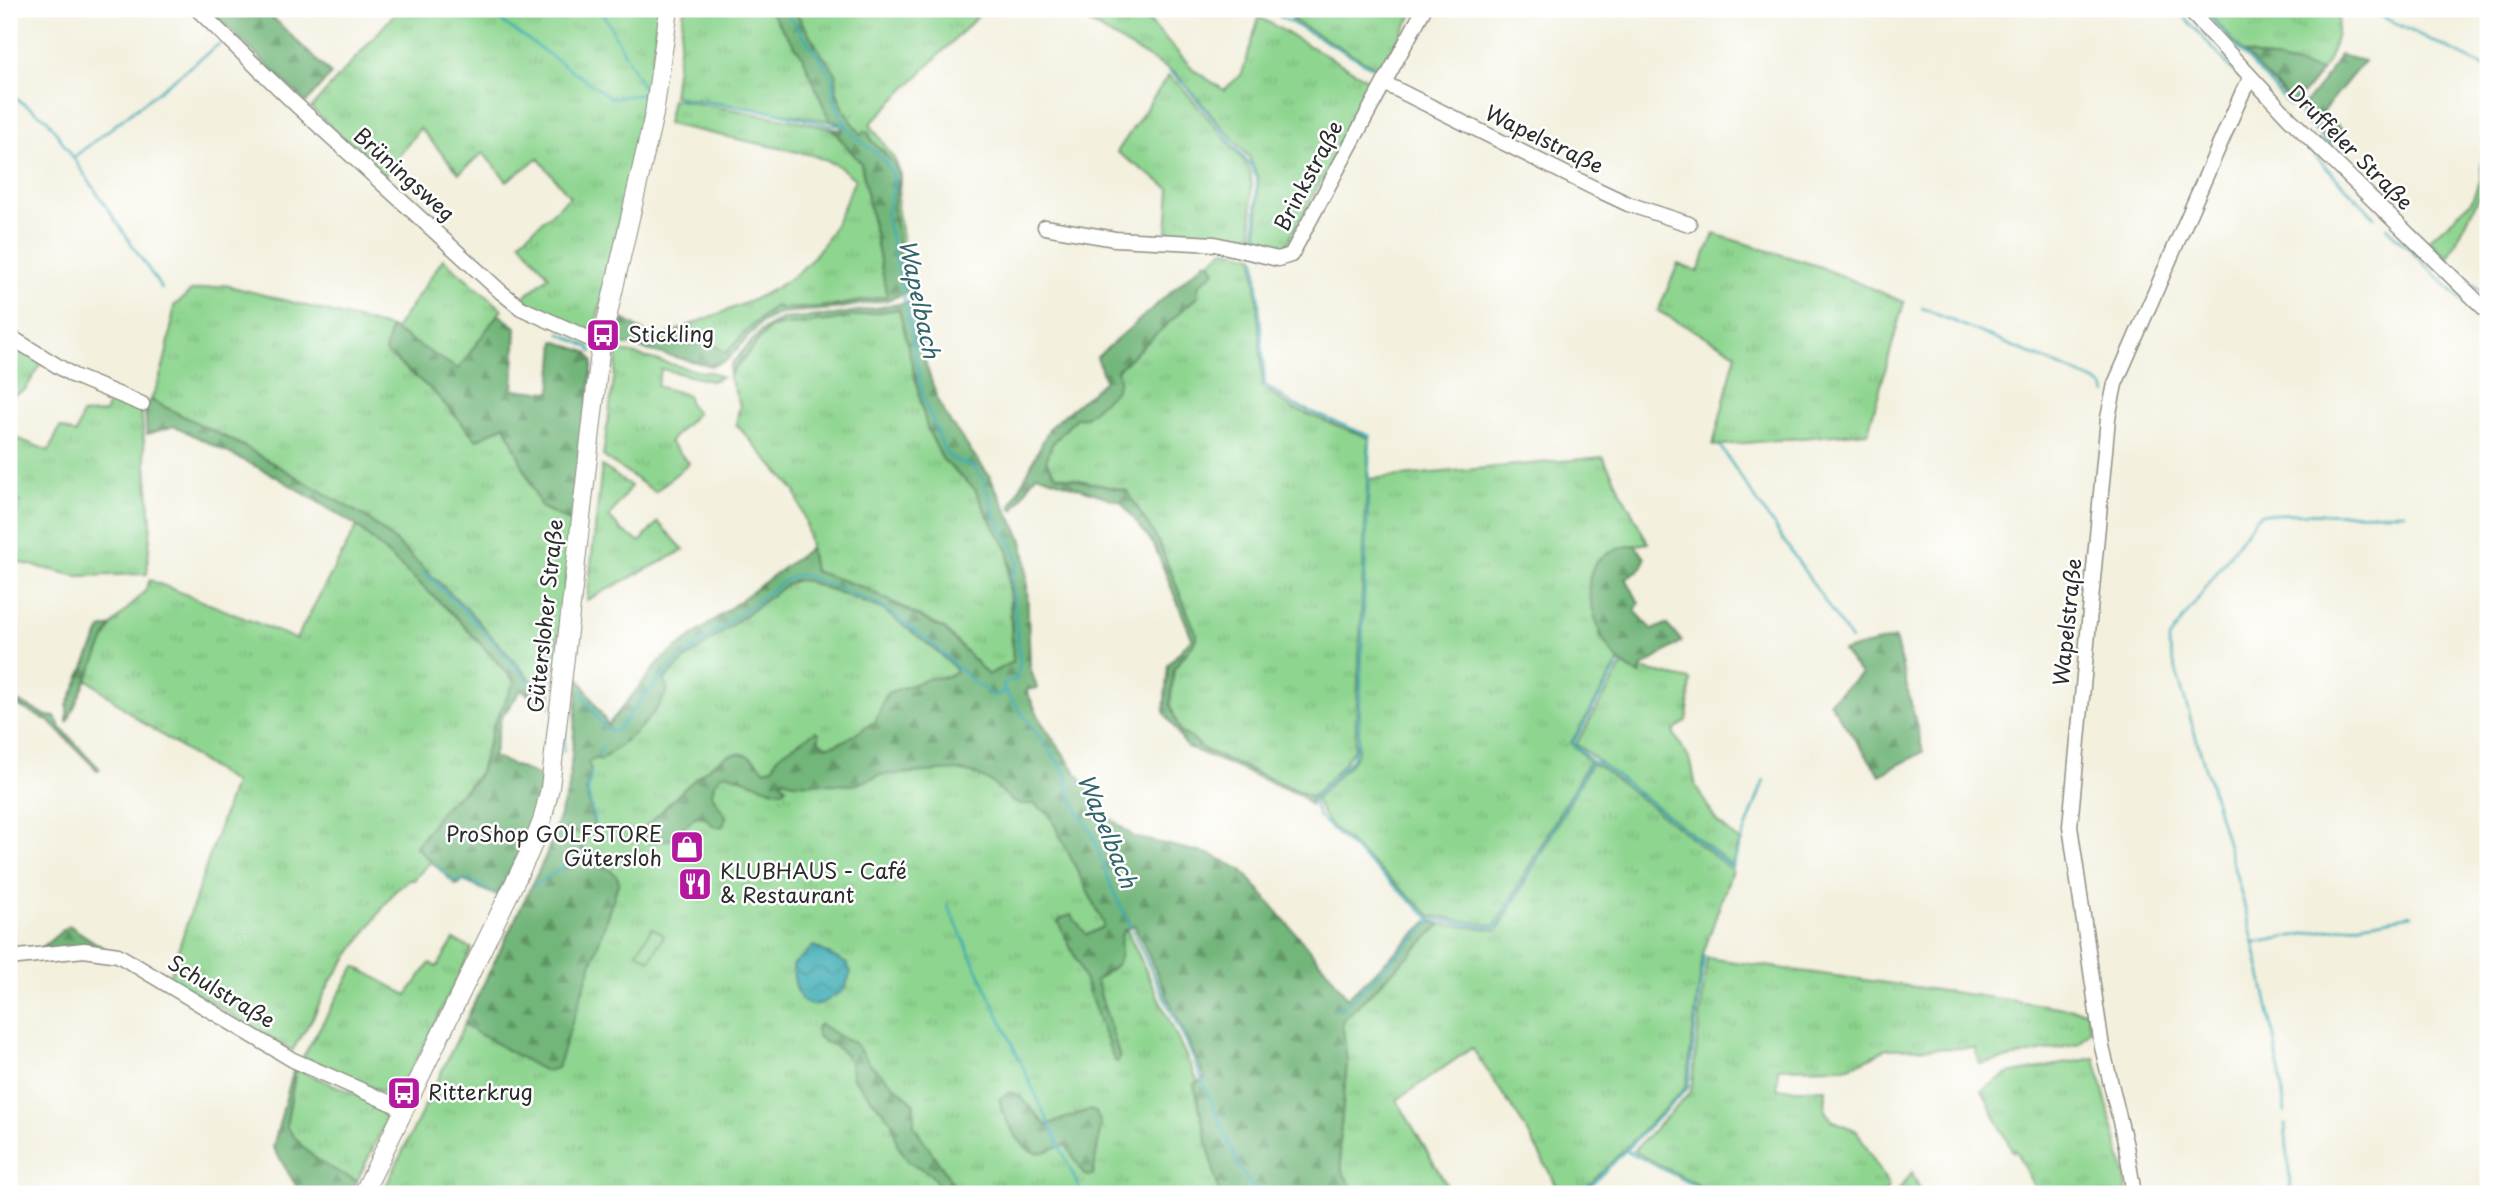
<svg xmlns="http://www.w3.org/2000/svg" width="2497" height="1203" font-family="'Playpen Sans',sans-serif">
	<defs>
		<pattern id="grass-tufts" width="24" height="20" patternUnits="userSpaceOnUse" patternTransform="scale(1.75)"><rect width="24" height="20" fill="#8ed590"/><path d="M3 7l-1-3M5 7V3M7 7l1-3M15 17l-1-3M17 17v-4M19 17l1-3" fill="none" stroke="#7bb77c"/></pattern>
		<pattern id="forest-firs" width="22" height="20" patternUnits="userSpaceOnUse" patternTransform="scale(1.75)"><rect width="22" height="20" fill="#72b67a"/><path d="M5 1l3.5 6h-7zM16 11l3.5 6h-7z" fill="#5e9464"/></pattern>
		<pattern id="water-waves" width="16" height="10" patternUnits="userSpaceOnUse" patternTransform="scale(1.75)"><rect width="16" height="10" fill="#3aacb4"/><path d="M0 5q4-4 8 0t8 0" fill="none" stroke="#318c93"/></pattern>
	</defs>
	<rect width="100%" height="100%" fill="#fff"/>
	<filter id="ink" filterUnits="userSpaceOnUse"><feTurbulence type="fractalNoise" baseFrequency=".0143" numOctaves="2"/><feDisplacementMap in="SourceGraphic" scale="14" xChannelSelector="R" yChannelSelector="G"/><feConvolveMatrix kernelMatrix="1 2 1 2 8 2 1 2 1" color-interpolation-filters="sRGB"/></filter>
	<filter id="wash" filterUnits="userSpaceOnUse"><feTurbulence type="fractalNoise" baseFrequency=".00686" numOctaves="4" result="noise"/><feDisplacementMap in="SourceGraphic" scale="28" xChannelSelector="R" yChannelSelector="G"/><feGaussianBlur stdDeviation="1.57" result="paint"/><feColorMatrix in="noise" values="0 0 0 0 0 0 0 0 0 0 0 0 0 0 0 0 0 1.4 0 .05"/><feComposite in="paint" operator="in"/></filter>
	<g filter="url(#wash)">
		<rect width="100%" height="100%" fill="#f3f0de"/>
		<path fill="url(#grass-tufts)" stroke="#5c805e" stroke-width="2" d="M399,9h260l-12,87 -53,238 -74,-34 29,-24 -29,-35 50,-44 -32,-39 -31,23 -24,-28 -24,20 -39,-45 -36,48 -73,-68z
			M684,9h84l35,48 27,64 -157,-25z
			M793,9h192l-115,115 25,36 6,15 -4,31 14,85 -5,2 -13,-87 6,-31 -16,-25 -22,-15 -17,-25 -7,-17 -1,-20 -14,-18z
			M1082,9h18v2l47,8 47,51 30,20 18,-16 17,-57 115,66 -90,167 -7,2 -19,-5v-68l-9,-22 -73,-83 -96,-57z
			M1298,9h117l-33,62 -88,-50z
			M2204,9h136c-2,23 -6,42 -18,62l-78,-18z
			M1168,76l13,10 64,76 5,8 2,16 -1,9 2,54c-26,-15 -57,-14 -86,-17l3,-43 -53,-37z
			M2488,89v90l-40,79 -19,-18 42,-38 9,-21z
			M672,99l131,23 29,7 29,34 26,134 -53,9 -51,3 -8,-3 -28,24 -21,24 -32,-23 -4,-6c39,-16 88,-30 118,-62 23,-24 35,-54 47,-84l-18,-14 -25,-10 -145,-31z
			M1714,234l104,32 86,36 -36,130 -155,14 23,-93 -78,-42 20,-47 20,8z
			M1224,249l30,7 9,131 29,21 77,30 -14,309 -12,18 -31,32 -109,-48 -11,-11 -11,-5 -11,-28 4,-37 19,-23 4,-10 -39,-94 -31,-50 -71,-16 -10,-14 6,-17 24,-26 10,-1 33,-35 -2,-12 80,-74 1,-10 16,-15 -4,-9z
			M443,259l59,50 -44,61 -64,-39z
			M225,285l166,43 -6,24 48,39 44,49 28,-16 36,83 32,16 -23,178 -83,-92 -72,-68 -28,-23 -124,-72 -92,-46c14,-30 19,-61 23,-94l17,-15z
			M899,309l28,119 16,32 32,29 13,27 21,36 -1,22 5,88 -25,13 -43,-46 -80,-41 -51,-17 -8,-48 -11,-32 -59,-67 4,-19 -11,-29 41,-49 57,-6z
			M9,339l34,22 -18,29 -16,7z
			M618,350l79,21 14,1 11,5 -11,4 -50,-12 -4,17 31,9 1,8 8,10 -28,29 20,21 -34,29 -52,-36z
			M112,395l29,13 10,114 -4,52 -70,2 -68,-16v-23l11,-35 -11,-11v-56l40,16 11,-24 16,7 6,-20 23,-1z
			M1603,457l45,86 -29,5 -20,86 20,27 -48,82 18,18 -94,165 -54,-9h-9l-104,-94 -13,-23 39,-40 4,-9 11,-272z
			M602,466l29,20 -22,31 13,14 18,11 18,-20 26,28 -97,50z
			M357,526l99,91 59,65 -21,42 -14,48 -64,74 15,15 -17,19h-5l-14,11 -65,91 -18,37 -20,32 -123,-74 65,-194 -95,-63 -52,-41 24,-53 34,-35 5,-11 146,59z
			M801,579l81,30 51,39 22,20 171,260 95,203 26,63h-865l164,-338 23,-68 9,-99 27,44 80,-73 102,-76z
			M1623,664l16,11 1,-6 51,11 -4,40 -14,12 18,30 5,25 21,35 23,19 -8,24 -156,-121z
			M1591,764l8,2 133,104 -29,84 -17,133 -106,107h-19l-35,-65 -54,-81 -75,52 55,94h-96l-14,-23 -3,-23 8,-85 -5,-42 99,-97 57,6z
			M454,940l18,9 -73,146 -8,1 -88,-39 52,-91 52,29 23,-32 7,4z
			M1707,958l380,53 3,19 -11,14 -99,20 -5,-16 -89,1 -22,12 -19,6 -67,1 -1,21h49l-1,22 7,9 25,11 32,55 -5,8h-169l-82,-43 58,-59z
			M2095,1058l30,117 2,19h-89l-23,-44 -2,2 -31,-62 26,-16z
			M296,1069l90,38 4,6 -33,68c-37,-18 -46,-21 -71,-55z
			M1912,1172l10,22h-26z"/>
		<path fill="url(#forest-firs)" stroke="#4e7052" stroke-width="2" d="M209,9h55l67,65 -25,29z
			M768,9h26l28,46 14,18 1,20 7,17 17,25 3,-4 5,3 3,7 21,21 7,14 -7,30 13,87 -19,7 -52,9 -55,4 -18,9 -35,38 -16,6 -93,-23 5,-24 34,20 33,-14 4,6 32,22 21,-23 28,-24 8,3 51,-3 53,-10 -26,-133 -29,-34 11,1 -3,-6 -10,-3 -27,-64z
			M2244,53l78,18 -28,34z
			M2339,55l25,6 -42,51 20,17 -11,14 -32,-32 30,-38z
			M1206,261l4,1 5,9 -17,15v10l-81,74 2,12 -4,9 -29,26 -10,1 -24,26 -6,17 10,14 71,16 31,50 39,94 -4,10 -19,23 -4,37 11,28 11,5 12,12 108,47 -2,8 -10,-10 -113,-48 -23,-35 4,-47 24,-27 -38,-93 -33,-43 -85,-28 -22,36 -3,-4 39,-79 55,-46 -8,-24z
			M917,301l9,64 13,38 11,19 40,55 32,63 4,20 4,107 7,21 -11,2 16,33 63,91 29,23 78,18 30,15 89,105 16,23 81,-77 13,3 -99,97 5,42 -8,85 3,23 14,23h-137l-25,-110 11,-6 -71,-153c-24,10 -7,22 -16,37 -6,9 -15,12 -22,18l24,78 -3,4 -3,-2 -36,-97 -20,-41 4,-4 9,-3 16,20 16,-8v-5l-54,-108 -15,-10h-15l-7,-3 -21,-19 -16,-8 -18,-4 -77,5 -25,10 -62,-2 -9,-4 -3,3 5,6 -3,3 -9,-1 -48,-17c-10,3 -13,12 -14,22l14,22 -3,9 -8,1 -11,-10 -8,-1 -24,23 -22,4 -12,-5 1,-4c18,-18 71,-76 94,-80 15,-3 23,7 32,16l8,-3 5,-11 38,-25 3,2v8l7,5c18,-1 33,-16 49,-24l12,-29 44,-15 16,-1 9,-5 -1,-4 -22,-20 -51,-39 -74,-28 -14,-1 -7,4 -102,76 -21,20 4,9c-14,32 -41,51 -68,72l-2,-3 -10,4 3,8 -5,20 8,35 -6,7 -4,-3 -4,5 -5,-3 -5,7 46,37 3,6 -62,187 -10,3 -6,-2 -74,-42 -2,-5 81,-166 23,-68 10,-110 29,47 53,-65 149,-112 4,23 51,17 80,42 43,45 25,-13 -4,-110 -21,-36 -13,-27 -32,-29 -16,-32 -28,-119 -72,12 -57,6 -41,49 2,-12 30,-33 20,-12 54,-4z
			M498,314l18,13 -3,63 38,2 4,-51 32,11 6,9 -20,162 -32,-16 -36,-82 -28,15 -44,-49 -48,-39 6,-24 67,41z
			M151,400l92,46 124,72 28,23 72,68 83,92v5l-13,-2 -15,-15 -21,29 -8,39 49,20c-5,44 -25,80 -45,119l-33,-15 -8,4 -40,-38 29,-41 30,-25 5,-9 14,-48 21,-43 -59,-64 -99,-91 -82,-50 -100,-50 -28,8 -2,-26z
			M1635,545l10,13 -3,10 -16,10 13,25 -4,8 18,19 13,-6 16,17 -41,27 -1,7c-8,-5 -17,-9 -23,-16 -13,-15 -19,-30 -24,-49 -11,-40 1,-58 42,-65z
			M111,626l-44,97v-17l34,-77z
			M1895,638l28,114 -43,23 -51,-73 32,-28 -18,-23z
			M9,697l38,19 8,1 6,11 39,41 -2,2 -48,-49 -41,-21z
			M69,925l36,24 -67,2z
			M820,1024l24,15 10,3 16,22 44,39v23l46,68h-14l-16,-20 -22,-13 -11,-17 -5,-22 -39,-44 -3,-16 -4,-7 -11,-9 -12,-5 -6,-6 -1,-7z
			M294,1068l2,1 -10,57c25,34 34,37 71,55l-6,13h-50l-28,-47z
			M1010,1092l10,4 26,29 43,-15 7,2 5,12 -8,51 -6,1 -3,-2 -18,-29c-11,0 -20,10 -32,7 -14,-4 -36,-41 -34,-54z"/>
		<path fill="#8ed590" stroke="#5c805e" stroke-width="2" d="M652,928l12,7 -14,25 -13,-8z"/>
		<path fill="url(#water-waves)" stroke="#326c70" stroke-width="2" d="M814,946l33,18 4,8c-2,5 -4,11 -6,16 -2,5 -9,7 -14,10 -30,20 -37,-7 -38,-33z"/>
		<g fill="none" stroke-linecap="round" stroke-linejoin="round">
			<path stroke="#3aacb4" stroke-width="2.5" d="M484,9l127,89 35,-4 -45,-85
				M784,9l48,66 3,25 8,20 11,15 29,24 9,13 2,13 -8,31 21,95 16,86 22,55 7,7 21,7 10,13 14,42 16,25 5,16 -2,8 -5,5 9,88 -4,17 -11,2 -2,6 64,86v13l12,26 13,20 19,53 79,165 49,116 18,27
				M2177,9l63,69
				M2202,9l88,97
				M2366,9l122,59
				M1279,16l104,57
				M1291,22l4,-13
				M1169,71l15,13 68,83 5,13 -2,69
				M2253,92l25,26
				M9,94l38,25 115,170
				M678,98l96,14 56,13 17,1
				M2300,116l84,84
				M2287,128l88,89
				M74,157l149,-116
				M2398,214l81,76
				M2386,227l87,84
				M1256,259l9,126 29,20 76,31 -12,306 -6,17 -40,41 7,17 8,8 105,95
				M1922,308l173,73 9,6 2,7
				M2481,319l7,8
				M559,333l30,14 3,5
				M1720,446l131,194
				M424,572l43,41 82,90h4
				M2079,578l8,-7
				M581,691l21,34 8,6 7,-1 31,-38 29,-31 107,-80 11,-6 11,1 72,28 51,37 47,43 18,12 9,-4
				M563,752l14,-119
				M598,755l5,-9
				M1590,760l-17,-17 46,-79
				M591,774l-3,18 7,31
				M2065,836l6,49
				M438,866l16,16 12,-3 33,17
				M534,886l50,-33
				M947,904l135,290
				M2254,943l158,-28
				M1336,1008l13,-6 83,-82h8l52,8 6,-2 93,-165 10,3 131,103 32,-87
				M2285,1112c-18,-157 -72,-314 -116,-466v-7l87,-121 6,-4 143,-1
				M2285,1124l6,70
				M1627,1151l84,43
				M1582,1194l106,-106 16,-132"/>
		</g>
	</g>
	<g filter="url(#ink)">
		<g fill="none" stroke-linecap="round" stroke-linejoin="round">
			<g stroke="#8f8e84" stroke-width="17">
				<path id="minor" d="M197,9l95,92 209,191 20,16 80,36
					M2188,9l101,109 199,194
					M1384,83l212,106 32,15 61,20
					M1045,227l70,12 100,5 63,15 13,-4 133,-246
					M9,336l65,40 68,28
					M9,958l75,-8 34,5 175,105 111,49
					M2134,1194l-8,-48 -24,-99 -32,-221 38,-408 7,-34 129,-295 8,-10"/>
			</g>
			<g stroke="#8f8e84" stroke-width="20">
				<path id="major" d="M363,1194l167,-343 12,-30 8,-33 51,-444 53,-230 15,-105"/>
			</g>
			<use href="#minor" stroke="#fff" stroke-width="14"/>
			<use href="#major" stroke="#fff" stroke-width="18"/>
		</g>
	</g>
	<defs>
		<g id="bus-square" transform="scale(1.75)"><rect x="-9" y="-9" width="18" height="18" rx="4" fill="#b5179e" stroke="#fff"/><path d="M-5-6H5V4H4V6H2V4H-2V6H-4V4H-5ZM-3.5-4V0h7V-4ZM-3.5 1.2v1.5H-2V1.2ZM2 1.2v1.5H3.5V1.2Z" fill="#fff"/></g>
		<g id="shop-square" transform="scale(1.75)"><rect x="-9" y="-9" width="18" height="18" rx="4" fill="#b5179e" stroke="#fff"/><path d="M-5-2.5h2.3a2.7 3.5 0 0 1 5.4 0H5L5.5 6h-11ZM-1.5-2.5h3a1.5 2.3 0 0 0-3 0Z" fill="#fff"/></g>
		<g id="restaurant-square" transform="scale(1.75)"><rect x="-9" y="-9" width="18" height="18" rx="4" fill="#b5179e" stroke="#fff"/><path d="M-5-6h1v4h1v-4h1v4h1v-4h1v5L-1.5 .5V6h-2V.5L-5-1ZM5-6V6H3V1.5H1.5Q1.5-4 5-6Z" fill="#fff"/></g>
	</defs>
	<g fill-rule="evenodd">
		<use href="#bus-square" x="603" y="335"/>
		<use href="#shop-square" x="687" y="847"/>
		<use href="#restaurant-square" x="695" y="884"/>
		<use href="#bus-square" x="404" y="1093"/>
	</g>
	<g text-anchor="middle" stroke-width="5" stroke-linejoin="round" paint-order="stroke">
		<g font-size="21" fill="#2b2b2b" stroke="#fff">
			<text transform="translate(1544 140) rotate(26)" y="7">Wapelstraße</text>
			<text transform="translate(2350 148) rotate(45)" y="7">Druffeler Straße</text>
			<text transform="translate(404 175) rotate(42)" y="7">Brüningsweg</text>
			<text transform="translate(1309 176) rotate(-62)" y="7">Brinkstraße</text>
			<text transform="translate(546 616) rotate(-84)" y="7">Gütersloher Straße</text>
			<text transform="translate(2068 622) rotate(-84)" y="7">Wapelstraße</text>
			<text transform="translate(221 992) rotate(31)" y="7">Schulstraße</text>
		</g>
		<g font-size="21" fill="#2b2b2b" stroke="#fff" text-anchor="start">
			<text x="628" y="342">Stickling</text>
			<text x="662" y="842" text-anchor="end">ProShop GOLFSTORE<tspan x="662" dy="24">Gütersloh</tspan></text>
			<text x="720" y="879">KLUBHAUS - Café<tspan x="720" dy="24">&amp; Restaurant</tspan></text>
			<text x="428" y="1100">Ritterkrug</text>
		</g>
		<g font-size="23" font-style="italic" fill="#326569" stroke="#fff">
			<text transform="translate(919 299) rotate(78)" y="8">Wapelbach</text>
			<text transform="translate(1107 831) rotate(68)" y="8">Wapelbach</text>
		</g>
	</g>
	<rect width="2497" height="1203" fill="none" stroke="#fff" stroke-width="35"/>
</svg>
